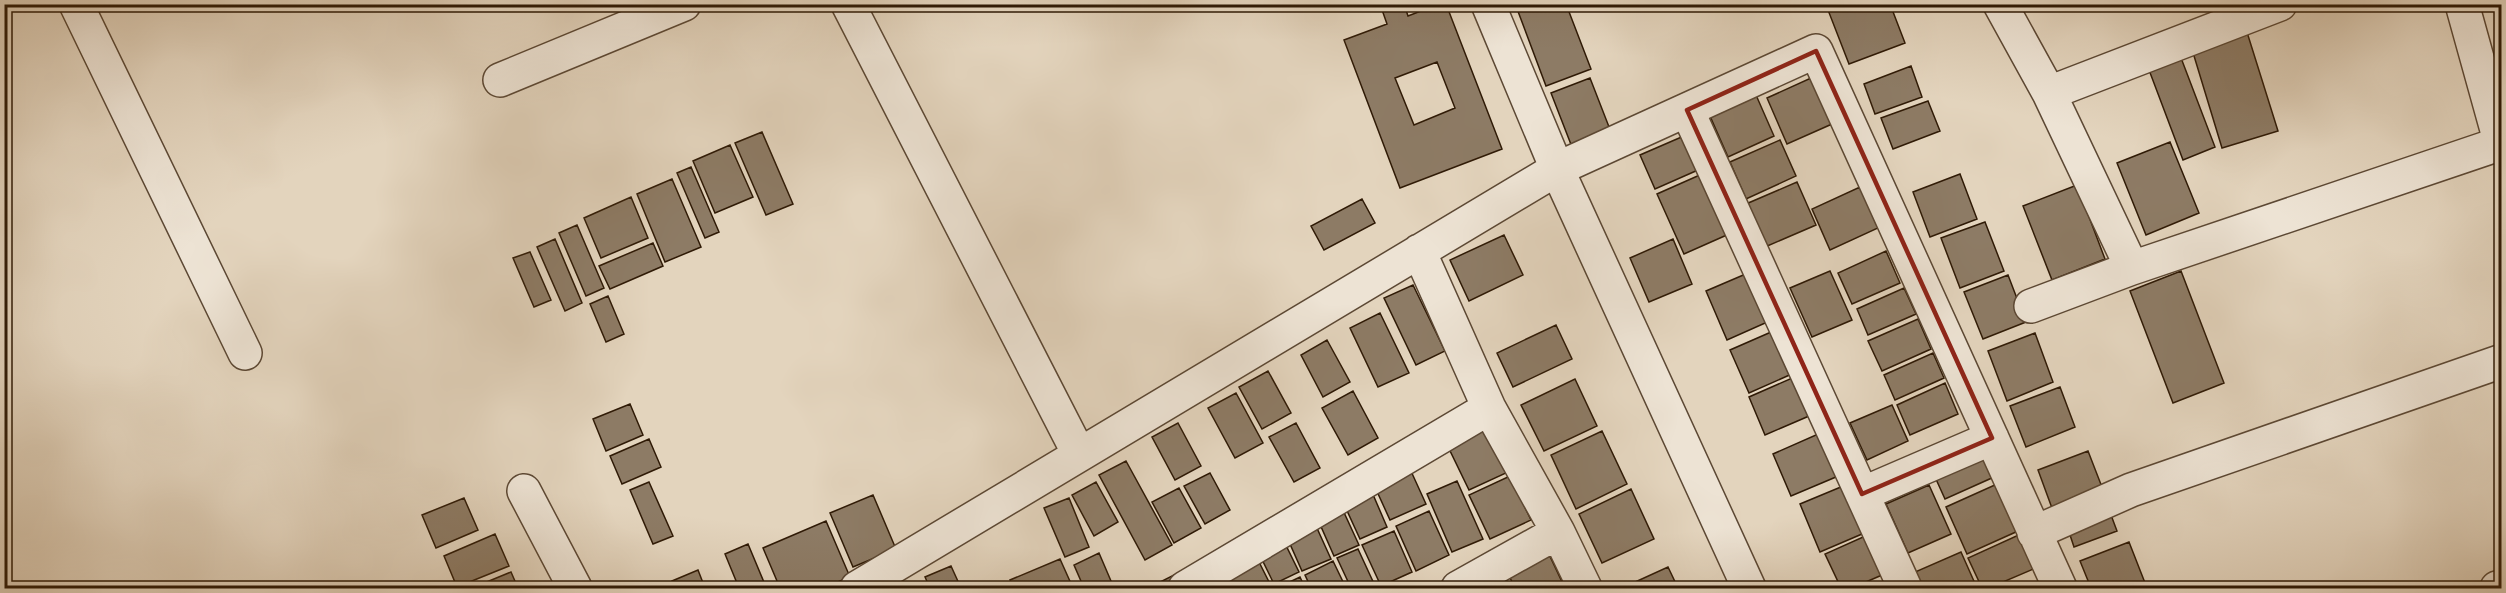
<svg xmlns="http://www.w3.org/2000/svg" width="2506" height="593" font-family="'IM FELL Great Primer',serif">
	<rect width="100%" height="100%" fill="#e3d4bd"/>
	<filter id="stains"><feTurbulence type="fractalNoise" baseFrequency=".00333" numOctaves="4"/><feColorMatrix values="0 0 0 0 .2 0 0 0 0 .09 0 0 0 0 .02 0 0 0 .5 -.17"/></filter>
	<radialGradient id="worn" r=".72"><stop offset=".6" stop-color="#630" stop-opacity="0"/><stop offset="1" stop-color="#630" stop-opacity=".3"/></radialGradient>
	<path fill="#8d7b65" stroke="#2f1a06" stroke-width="1.5" fill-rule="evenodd" d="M1380,4h24l4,12 31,-12h7l56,145 -102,39 -56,-148 43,-16zM1437,62l18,46 -41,17 -19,-47z
		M1519,4h47l25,65 -45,17 -30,-80z
		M1841,4h49l15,39 -56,21 -21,-54z
		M2246,29l32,102 -56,17 -31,-102z
		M2178,50l37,97 -32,13 -37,-98z
		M1911,66l11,31 -47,17 -11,-30z
		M1590,78l21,54 -39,15 -21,-54z
		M1811,78l21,46 -45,20 -20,-46z
		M1756,95l18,41 -46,21 -18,-41z
		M1928,101l12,30 -47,18 -12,-31z
		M762,132l31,72 -27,11 -31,-72z
		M1693,132l14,34 -52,23 -15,-34z
		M1780,140l16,36 -50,23 -16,-37z
		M2170,142l29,71 -53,22 -29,-72z
		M730,145l23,52 -38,16 -22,-52z
		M691,167l28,65 -14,6 -28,-65z
		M1711,170l27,60 -54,24 -27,-60z
		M1960,174l17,45 -47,18 -17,-45z
		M672,179l29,68 -36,15 -28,-68z
		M1797,182l19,43 -51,22 -19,-43z
		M2077,185l28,74 -53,21 -29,-74z
		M1860,187l18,41 -48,22 -18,-41z
		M631,197l17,41 -47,20 -17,-40z
		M1362,199l13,24 -51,27 -13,-24z
		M1985,222l19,49 -44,17 -19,-50z
		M577,225l27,63 -18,8 -27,-63z
		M1504,235l19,40 -54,26 -19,-41z
		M555,239l27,64 -17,8 -28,-64z
		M1673,239l19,45 -43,18 -19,-44z
		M653,243l10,23 -53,23 -11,-23z
		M1886,251l14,32 -48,21 -14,-31z
		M530,252l21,48 -17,7 -21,-49z
		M1769,264l21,48 -63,28 -21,-49z
		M1830,271l22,49 -40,17 -22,-49z
		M2181,271l43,112 -51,20 -43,-112z
		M2008,275l18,47 -43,17 -19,-47z
		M1413,285l32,66 -29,14 -32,-67z
		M1904,288l12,26 -48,21 -11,-26z
		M608,296l16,38 -18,8 -16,-38z
		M1380,313l29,60 -31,14 -28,-59z
		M1918,319l13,30 -49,22 -14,-30z
		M1794,322l18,43 -63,28 -19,-43z
		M1556,325l16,34 -59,28 -16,-34z
		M2035,333l18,49 -46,19 -19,-50z
		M1327,340l23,42 -27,15 -22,-42z
		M1933,353l11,25 -49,22 -11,-25z
		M1268,371l23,42 -29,16 -23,-42z
		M1806,372l17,38 -58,25 -16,-38z
		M1575,379l22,47 -53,25 -23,-46z
		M1945,383l13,31 -48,21 -13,-30z
		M2060,387l15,40 -49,20 -16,-41z
		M1353,391l25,47 -30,17 -26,-47z
		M1236,393l27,50 -28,15 -27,-50z
		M630,404l13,31 -37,16 -13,-32z
		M1892,405l16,36 -41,19 -17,-37z
		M1477,411l29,62 -37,17 -30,-62z
		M1178,423l23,43 -26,14 -23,-43z
		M1296,423l24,45 -26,14 -25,-45z
		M1602,431l25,53 -51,25 -25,-54z
		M1825,431l18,43 -52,22 -18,-42z
		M649,439l12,28 -39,17 -12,-28z
		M1979,444l15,33 -49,22 -15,-33z
		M2088,451l19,49 -51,19 -18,-49z
		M1405,458l21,46 -36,16 -21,-46z
		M1126,461l46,84 -27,15 -46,-85z
		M1210,473l20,37 -25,14 -21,-38z
		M1365,476l22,51 -27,12 -23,-50z
		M1510,476l21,44 -41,19 -21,-44z
		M1457,481l26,58 -31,13 -25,-58z
		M649,482l24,54 -20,8 -23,-54z
		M1096,482l22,40 -24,14 -22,-41z
		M1848,484l21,47 -49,21 -20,-48z
		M1997,484l21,47 -51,23 -21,-47z
		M1929,485l22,49 -43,19 -22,-49z
		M1179,488l22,40 -27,15 -22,-41z
		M1631,489l23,50 -52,24 -23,-49z
		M1335,493l24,52 -25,11 -23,-52z
		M873,495l23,54 -43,18 -23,-54z
		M464,498l14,32 -42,18 -14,-33z
		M1069,498l20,49 -24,10 -21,-49z
		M1306,504l25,55 -29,12 -24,-54z
		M2108,507l9,24 -43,16 -8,-24z
		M1429,511l20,44 -33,16 -20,-45z
		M826,521l24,56 -27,11h-43l-17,-40z
		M1274,521l25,51 -25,12 -25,-51z
		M1394,531l18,41 -31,14 -19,-41z
		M1538,531l25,53 -10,4h-38l-18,-37z
		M1872,533l17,39 -37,16h-11l-16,-34z
		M2023,533l15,34 -49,21h-7l-14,-30z
		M495,534l14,32 -52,21 -13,-31z
		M1247,538l25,50h-38l-17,-35z
		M2129,542l18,46h-56l-11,-27z
		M748,544l18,43 -4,1h-23l-14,-34z
		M1358,549l18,39h-25l-14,-30z
		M1961,552l16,36h-54l-8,-16z
		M1099,553l15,35h-30l-10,-23z
		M1060,559l13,29h-59l-4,-8z
		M1333,561l13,27h-35l-6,-13z
		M951,566l10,22h-31l-5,-11z
		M1668,567l10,21h-56z
		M698,570l7,18h-30l-3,-7z
		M1182,571l8,17h-32l-2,-4z
		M511,572l7,16h-46z
		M1300,577l5,11h-28z"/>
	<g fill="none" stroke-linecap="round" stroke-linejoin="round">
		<g stroke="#5c4834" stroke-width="36">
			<path id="minor" d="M76,4l169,349
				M848,4l231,450
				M2000,4l49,89 83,175 370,-125
				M2462,4l40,144
				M500,80l184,-76
				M2049,93l231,-89
				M1687,110l218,478
				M1419,251l70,157 69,124 27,56
				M2031,306l101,-38
				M524,491l51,97
				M1862,494l130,-56
				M2034,533l97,-43 371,-129
				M857,588l700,-419 -69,-165
				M1185,588l304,-180
				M1458,588l100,-56
				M1749,588l-192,-419 259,-118 244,537
				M2497,588l5,-1"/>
		</g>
		<use href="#minor" stroke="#ede3d4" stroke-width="33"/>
	</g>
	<path fill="none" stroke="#8f2418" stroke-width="4.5" stroke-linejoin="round" d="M1816,51l176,387 -130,56 -175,-384z"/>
	<rect width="2506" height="593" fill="none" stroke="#e3d4bd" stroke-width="24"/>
	<rect x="6" y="6" width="2494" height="581" fill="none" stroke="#2f1a06" stroke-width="3"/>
	<rect x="12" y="12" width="2482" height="569" fill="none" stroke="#2f1a06" stroke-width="1.5"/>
	<rect width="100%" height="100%" filter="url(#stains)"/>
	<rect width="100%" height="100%" fill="url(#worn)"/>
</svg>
